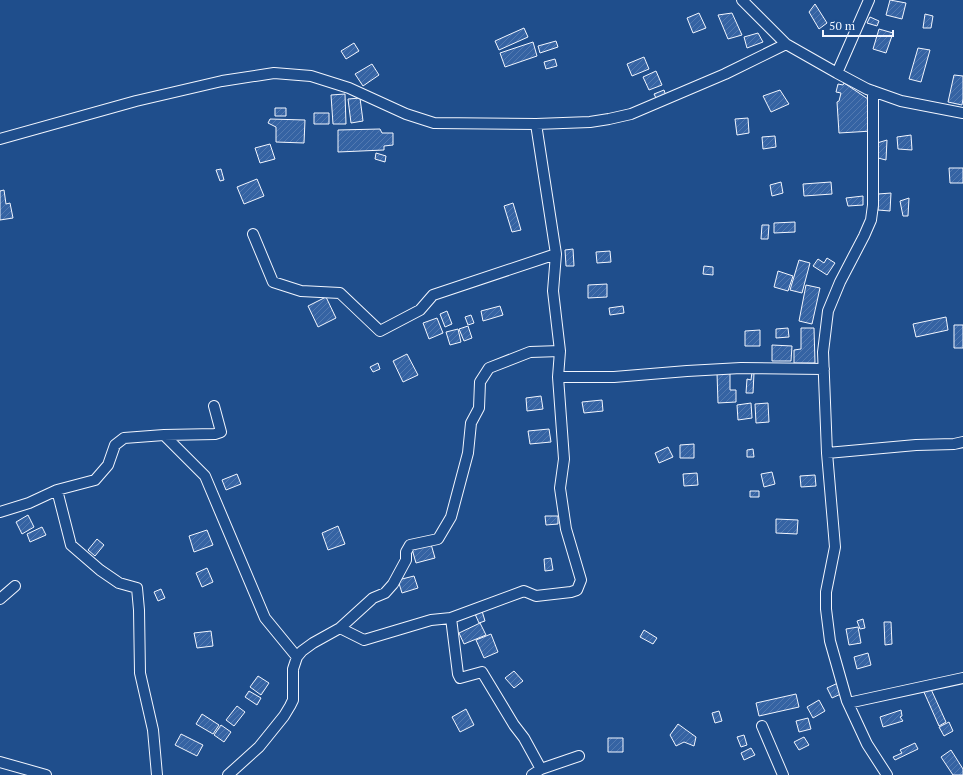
<svg xmlns="http://www.w3.org/2000/svg" width="963" height="775" font-family="'PT Serif',serif">
	<defs>
		<pattern id="building-hatch" width="6" height="6" patternUnits="userSpaceOnUse"><rect width="6" height="6" fill="#3563a3"/><path d="M-1 1l2-2M0 6l6-6M5 7l2-2" fill="none" stroke="#537ab1"/></pattern>
	</defs>
	<rect width="100%" height="100%" fill="#1f4e8c"/>
	<path fill="url(#building-hatch)" stroke="#f2f6ff" d="M890,0l16,3 -4,16 -16,-4z
		M815,4l12,19 -8,6 -10,-17z
		M699,13l7,15 -13,5 -6,-15z
		M732,13l10,22 -14,4 -10,-24z
		M925,14l8,2 -2,12h-8z
		M870,17l9,4 -2,5 -10,-3z
		M524,28l4,9 -29,13 -4,-9z
		M879,29l14,4 -7,20 -13,-4z
		M758,33l5,9 -16,6 -3,-11z
		M556,41l2,6 -18,6 -2,-7z
		M533,42l4,14 -32,11 -5,-14z
		M354,43l5,8 -13,8 -5,-8z
		M918,48l12,2 -9,32 -12,-3z
		M644,57l5,12 -17,7 -5,-12z
		M555,59l2,7 -11,3 -2,-7z
		M372,64l7,11 -16,11 -8,-12z
		M656,71l6,14 -13,5 -6,-13z
		M954,75l9,1v23l-1,6 -14,-3z
		M844,83l27,18 1,30 -33,2 -2,-31 2,-1 2,-8 -5,-1 2,-8 5,1z
		M664,90l2,6 -9,4 -3,-6z
		M780,90l9,14 -18,8 -8,-16z
		M345,94l1,30h-13l-2,-29z
		M360,98l3,23 -12,2 -3,-24z
		M275,108h11v8h-11z
		M314,113h15v11h-15z
		M748,118l1,15 -12,2 -2,-16z
		M270,119l35,1 -1,23 -28,-1v-15l-8,-4z
		M380,129l2,4h11v12l-9,1v4l-46,2v-22z
		M911,135l1,15 -14,-1 -1,-12z
		M775,136l1,11 -13,2 -1,-12z
		M887,140l-1,20 -8,-2 -1,-15z
		M270,144l5,15 -15,4 -5,-15z
		M376,153l10,3 -1,6 -10,-3z
		M949,168h14v15h-13z
		M221,169l3,11 -4,1 -4,-11z
		M257,179l7,17 -20,8 -7,-17z
		M781,182l2,11 -11,3 -2,-11z
		M831,182l1,12 -28,2 -1,-12z
		M4,190l2,14 4,-1 3,15 -13,2v-29z
		M891,193l-1,18 -12,-1v-16z
		M863,196v9l-15,1 -2,-8z
		M909,198l-1,18h-5l-3,-15z
		M513,203l8,27 -9,2 -8,-26z
		M795,222v10l-21,1v-10z
		M762,225h7l-1,14h-7z
		M573,249l1,17h-8l-1,-16z
		M610,251l1,11 -14,1 -1,-11z
		M827,258l8,5 -8,12 -14,-9 5,-7 6,4z
		M799,260l11,3 -8,30 -12,-3z
		M704,266l9,1v8l-10,-1z
		M778,271l15,5 -5,15 -14,-4z
		M607,284v13l-19,1v-13z
		M806,285l14,3 -8,36 -13,-3z
		M326,297l10,21 -18,9 -10,-21z
		M500,306l3,9 -20,6 -2,-10z
		M623,306l1,7 -14,2 -1,-7z
		M447,311l5,13 -7,3 -5,-13z
		M471,315l3,8 -6,2 -3,-8z
		M946,317l2,13 -32,7 -3,-13z
		M437,318l6,15 -14,6 -6,-16z
		M954,325h9v23h-9z
		M468,326l4,12 -8,3 -5,-12z
		M788,328l1,9 -13,1v-9z
		M801,328h13l1,35h-21v-13l7,-1z
		M458,329l3,13 -11,3 -4,-13z
		M760,330v16h-15v-15z
		M772,345l20,1 -1,15h-19z
		M407,354l11,21 -15,7 -10,-21z
		M378,363l2,6 -7,3 -3,-5z
		M730,372v18h6v12l-18,1 -1,-30z
		M752,372l2,1 -1,20h-7l1,-14 4,1z
		M541,396l2,13 -16,2 -1,-13z
		M602,400l1,11 -19,2 -2,-11z
		M751,403l1,15 -14,2 -1,-15z
		M768,403l1,19 -13,1 -1,-19z
		M549,429l2,13 -21,2 -2,-13z
		M694,444v14h-14v-13z
		M668,447l5,10 -14,6 -4,-10z
		M753,449l1,8h-7v-7z
		M772,472l3,12 -11,3 -3,-13z
		M697,473l1,12 -14,1 -1,-12z
		M237,474l4,10 -15,6 -4,-10z
		M815,475l1,11 -15,1 -1,-11z
		M750,491h9v6h-9z
		M28,515l6,12 -12,7 -6,-12z
		M545,516h13v8l-12,1z
		M776,519l22,1 -1,14 -21,-1z
		M338,526l7,18 -17,6 -6,-17z
		M42,527l4,8 -16,7 -3,-8z
		M207,530l6,15 -19,7 -5,-16z
		M97,539l7,6 -9,11 -7,-6z
		M431,544l4,14 -19,5 -4,-14z
		M551,558l2,12 -8,1 -1,-12z
		M207,568l6,14 -11,5 -6,-14z
		M414,576l4,12 -16,5 -4,-13z
		M161,589l4,9 -7,3 -4,-9z
		M482,611l3,10 -6,2 -4,-9z
		M863,619l2,9 -5,1 -3,-8z
		M884,622h7l1,22 -7,1z
		M480,623l6,12 -22,9 -5,-11z
		M858,627l3,16 -12,2 -3,-16z
		M644,630l13,8 -4,6 -13,-7z
		M211,631l2,15 -16,2 -3,-15z
		M491,634l7,18 -14,6 -8,-18z
		M868,653l3,12 -14,4 -3,-12z
		M514,671l9,10 -9,7 -9,-10z
		M258,676l11,7 -8,12 -11,-8z
		M838,683l5,10 -11,5 -5,-10z
		M930,687l16,35 -7,4 -16,-36z
		M249,691l12,7 -4,7 -12,-8z
		M796,694l3,13 -40,9 -3,-13z
		M819,700l6,11 -12,7 -6,-11z
		M237,706l8,6 -11,14 -8,-6z
		M466,709l8,16 -14,7 -8,-15z
		M901,710l1,6 -2,1 3,4 -20,6 -3,-10z
		M719,711l3,10 -7,2 -3,-10z
		M202,714l17,11 -6,9 -17,-10z
		M808,718l3,11 -12,3 -3,-11z
		M949,722l4,9 -9,5 -5,-9z
		M678,724l18,13 -2,9 -10,-4 -8,4 -6,-11z
		M221,725l10,7 -7,10 -10,-7z
		M181,734l22,11 -6,11 -22,-11z
		M744,735l3,10 -6,2 -4,-10z
		M804,737l5,8 -10,5 -5,-8z
		M608,738h15v14h-15z
		M915,743l3,6 -23,11 -2,-3 9,-4 -2,-3z
		M751,748l4,7 -11,5 -3,-7z
		M951,750l12,19v6h-10l-12,-18z"/>
	<g fill="none" stroke-linecap="round" stroke-linejoin="round">
		<g stroke="#f2f6ff" stroke-width="12">
			<path id="minor" d="M742,0l44,44 51,29 30,16 34,12 62,12
				M837,73l32,-73
				M873,91v114l-2,15 -7,16 -24,46 -12,29 -5,41 4,101 8,94 -9,45v17l4,32 17,60 20,43 20,31
				M0,139l136,-38 86,-20 52,-8 37,3 38,12 57,26 28,9 102,1 54,-2 19,-3 22,-5 94,-40 61,-30
				M253,234l20,48 28,9 39,2 40,38 40,-21 13,-15 123,-41
				M558,377h56l73,-6 54,-3 83,1
				M164,435l41,41 60,142 32,39
				M827,453l89,-8 38,-1 9,-2
				M57,490l38,-10 13,-15 7,-20 9,-7 40,-3 51,-1 6,-2 -7,-26
				M0,512l29,-9 28,-13 14,55 29,25 19,13 18,5 2,22 1,63 13,57 4,45
				M0,599l15,-13
				M451,618l7,56 2,4 22,-6 32,53 10,13 17,31
				M340,628l33,-30 12,-5 8,-9 13,-24v-8l4,-7 28,-6 13,-22 17,-64 3,-30 8,-15 1,-26 9,-14 41,-16 30,-1
				M848,703l115,-25
				M762,726l21,49
				M0,762l46,13
				M228,775l31,-28 25,-31 6,-10 3,-6v-31l4,-12 5,-6 11,-8 27,-15 24,12 67,-20 20,-2 73,-27 12,5 35,-4 6,-2 4,-10 -15,-51 -6,-41 4,-29 -6,-82 2,-26 -7,-60 3,-37 -20,-130
				M532,775l9,-6 38,-13"/>
		</g>
		<use href="#minor" stroke="#1f4e8c" stroke-width="10"/>
	</g>
	<path d="M823 30v6h70v-6" fill="none" stroke="#f2f6ff" stroke-width="2"/>
	<text x="829" y="30" font-size="12" fill="#f2f6ff" stroke="#1f4e8c" stroke-width="3" paint-order="stroke">50 m</text>
</svg>
